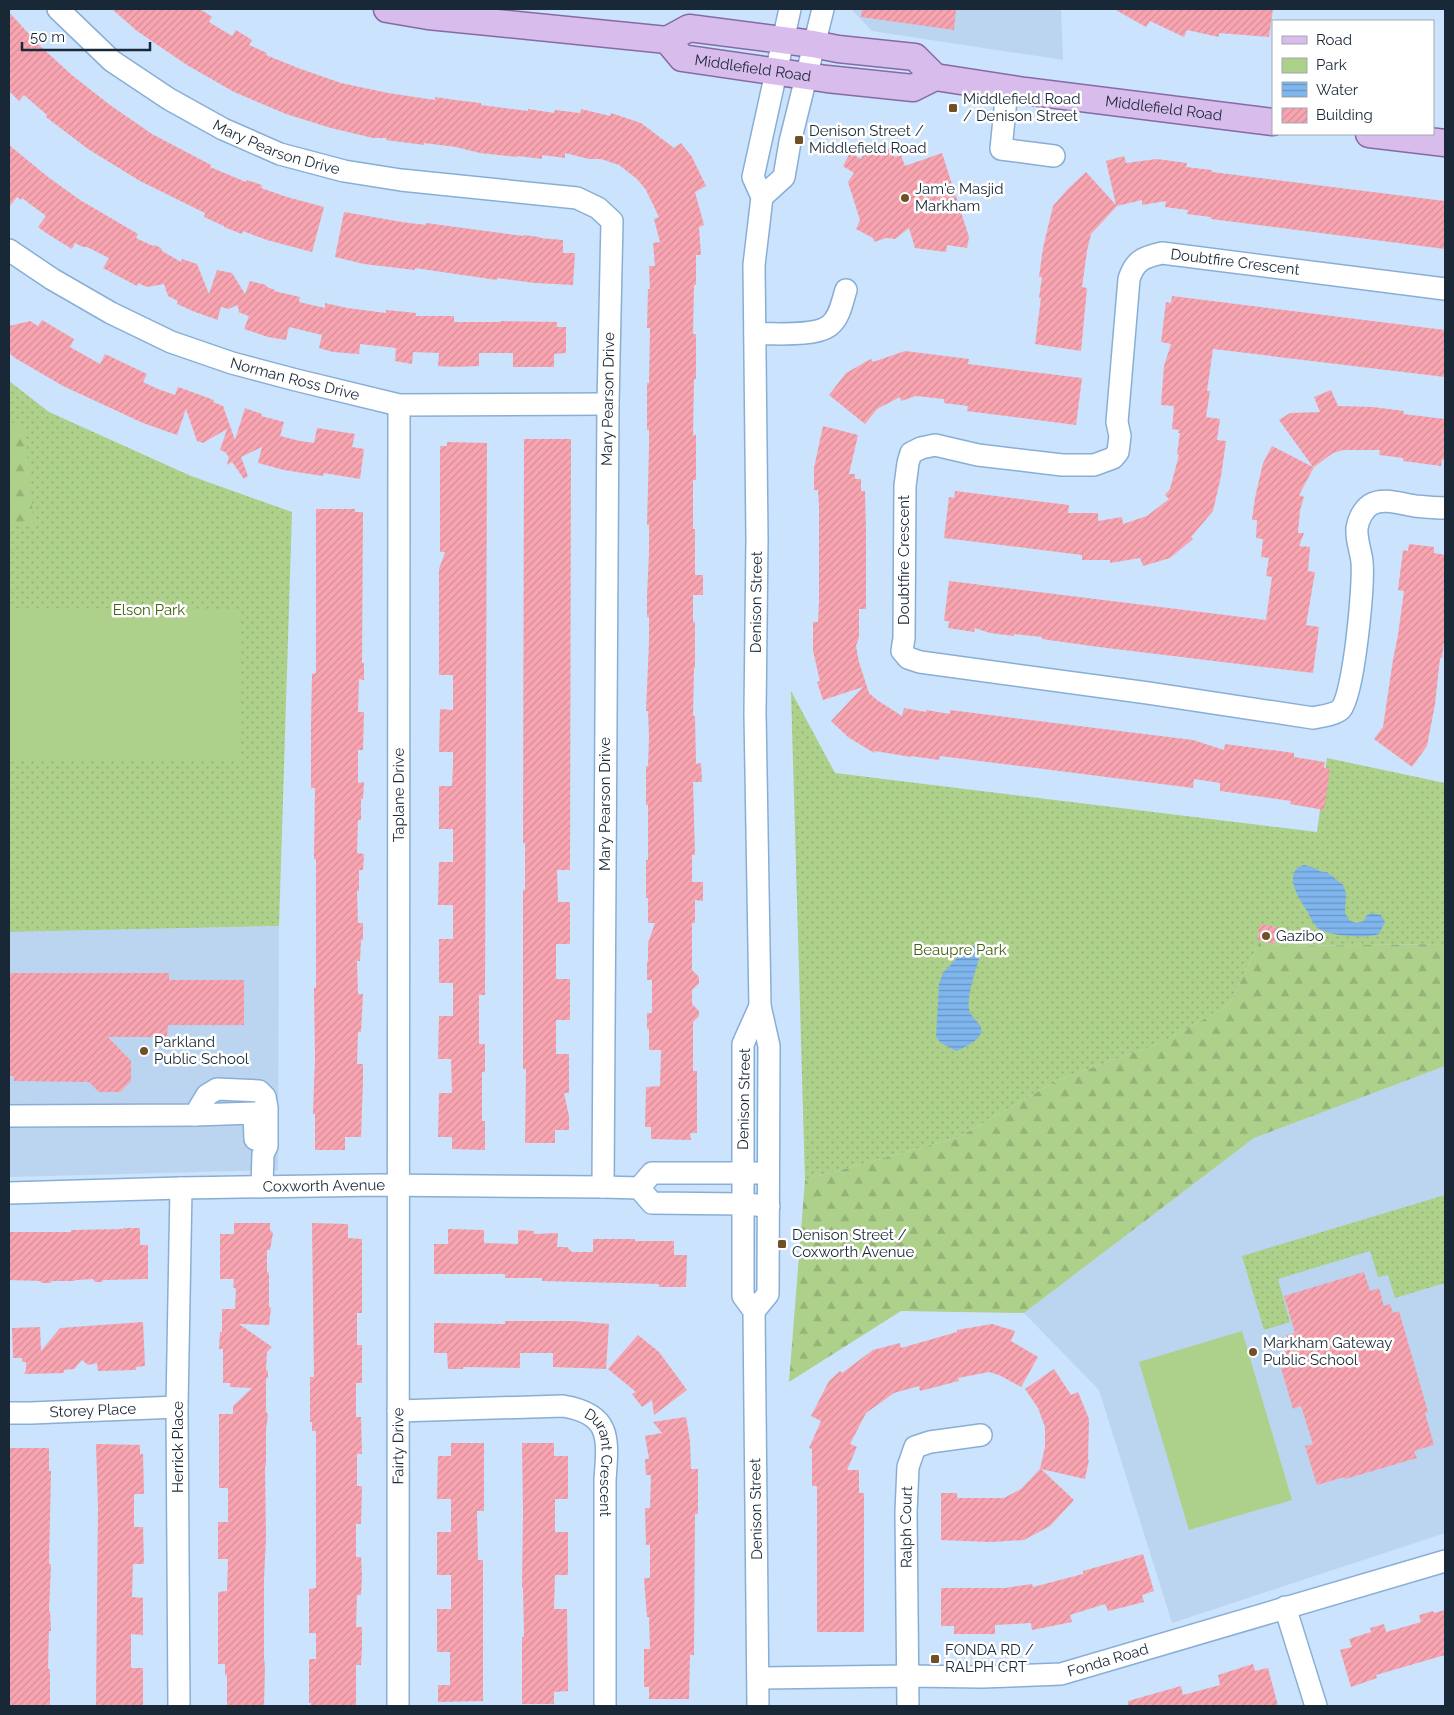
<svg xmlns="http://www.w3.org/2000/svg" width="1454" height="1715" font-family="Raleway,sans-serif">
	<defs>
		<pattern id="green-dots" width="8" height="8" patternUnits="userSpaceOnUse" patternTransform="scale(1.25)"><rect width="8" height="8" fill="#add08a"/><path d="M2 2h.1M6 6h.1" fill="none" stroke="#94b378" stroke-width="1.8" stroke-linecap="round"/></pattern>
		<pattern id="forest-firs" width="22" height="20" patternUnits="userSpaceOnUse" patternTransform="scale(1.25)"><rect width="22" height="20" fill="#add08a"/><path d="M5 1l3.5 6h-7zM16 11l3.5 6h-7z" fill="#94b378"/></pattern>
		<pattern id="water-rules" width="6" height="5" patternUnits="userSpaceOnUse" patternTransform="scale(1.25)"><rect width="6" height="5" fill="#80b6ee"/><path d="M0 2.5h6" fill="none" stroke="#6894c2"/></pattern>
		<pattern id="building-hatch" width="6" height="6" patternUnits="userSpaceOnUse" patternTransform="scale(1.25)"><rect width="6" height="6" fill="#f8a5b1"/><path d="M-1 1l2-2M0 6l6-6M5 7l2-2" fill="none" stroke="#d48e99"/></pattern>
	</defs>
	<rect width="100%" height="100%" fill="#cbe3fc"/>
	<path fill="#bbd5f1" d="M851,9h210l2,51 -191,-29z
		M279,926l-1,244 -269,7v-245z
		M1445,1066v467l-273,90 -73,-233 -75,-77 230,-175z"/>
	<path fill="url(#green-dots)" d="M9,381l40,31 142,64 101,36 -13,414 -270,6z
		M791,691l44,82 482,59 10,-74 118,25v161l-165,2 -20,-5 -31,64 -68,38 -103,37 -99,57 -154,43z
		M1445,1195v88l-50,15 -7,-23 -10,2 -8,-26 -92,28 12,43 -26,8 -22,-74z"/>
	<path fill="url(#forest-firs)" d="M9,421l16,9 9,97 -25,-3z
		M1260,941l20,5 165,-2v122l-191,72 -230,175 -123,-2 -112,71 16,-202 154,-43 99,-57 103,-37 68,-38z"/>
	<path fill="#add08a" d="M9,608l232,1 -1,151 -231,-1z
		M1242,1331l50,169 -103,30 -50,-168z"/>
	<path fill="url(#water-rules)" d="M1304,865l8,2 10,5h5l16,13 3,8 -1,20 4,7 7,3 8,-2 2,-5 5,-3 10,2 4,7 -6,12c-12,5 -52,2 -61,-6 -5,-4 -8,-12 -11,-17 -7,-11 -26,-39 -3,-46z
		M969,945l6,1 5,10c-4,13 -15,44 -10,57 4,7 13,11 11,20 -3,8 -17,15 -25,18l-15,-8 -5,-6 3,-53 4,-11z"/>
	<path fill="url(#building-hatch)" d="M112,9h88l12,8 -3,5 23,14 4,-6 16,10 -3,5 18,8 -1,2 32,13 43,15 47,10 47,7v-3l20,3 26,3v2l47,6v-2l26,4 1,-3 25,3 1,-4 29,7 1,-3 30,10 33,25 7,-5 11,14 14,29 -11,6 9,33 -5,2 2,28h-5v30h-2l-1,49h3v45h-2l-1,56h3v45h-3v49h2v46h8v20h-10v27h2v46h-1l-1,48h2l1,48 5,-1 1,19h-9l2,73h-3v27h11v19l-8,-1v23h-3v47l7,7v6l-7,7v14l7,7v5l-6,6v49h4v62h-7l1,7 -40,-1v-12h-6l1,-40 14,-1 1,-36h-12v-21h-2v-16h5v-33h-5v-16l1,-4v-17l7,-20h-7v-25h-2v-38h2v-55h-2v-39h2l1,-29 -1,-26h-2l3,-70v-24h-2v-22l2,-41v-29h-2l2,-77v-18h-2v-47h2l1,-55h-3l1,-39h2l-1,-23h6l-2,-23 7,-1 -6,-23 5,-2 -13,-27 -9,-11 -18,-14 -18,-6h-12l-24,-6v5l-23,-3v4l-24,-3 -1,1 -37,-4 -24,-6 -32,-4v2l-38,-5 1,-2h-14l-42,-10 -45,-14 -52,-22 -47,-27 -50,-34z
		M862,9h94l-2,21 -93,-13z
		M1114,9h159l-4,28 -50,-4v4l-32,-7 -3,7 -34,-16 -4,6z
		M9,12l30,33 34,31 37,29 42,29 59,31 -1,2 36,15 1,-2 15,5 -1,3 26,9 37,10 -12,45 -45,-12 -24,-9 -1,3 -18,-7v-1l-20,-9 1,-4 -65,-32 -52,-32 -42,-32 1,-2 -23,-20 -5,6 -10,-10z
		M880,144l11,6 3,7 7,-2 4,11 37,-13 27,84 -2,11 -20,-3 -1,7 -31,-4 -6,-20 -14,11 -9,-1 -12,4 -1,-4 -17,-9 4,-9 -12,-38 6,-9 -11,-7 7,-13 11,6 5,-11z
		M9,145l39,32 32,23 58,34 -2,4 17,8 2,-1 6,3 1,3 19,11 1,-3 15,5 12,30 8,-24 15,3 13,21 5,-13 16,4 1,2 8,3 -1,1 26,6 -1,5 26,6v-5l22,5 39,5v-3l30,3v3h38v6h47v-1l56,1v5h9v26l-12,1v13h-41v-14h-34v13l-24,1 -17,-1 1,-13 -26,-1 -1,12 -17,-3 1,-13 -36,-4 -1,10 -26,-2 -14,-4 3,-13 -33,-8 -3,13 -18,-3 -24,-8 5,-13 -11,-4 1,-2 -2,-5 -8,4 -8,-2 -3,10v3l-23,-8 -18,-8 1,-3 -10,-5 -4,-12 -17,3 -9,-4 -1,3 -34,-18 6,-10 -22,-11h-4l-8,-4 -3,6 -26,-16 -8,-6 8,-11 -24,-18 -1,2 -4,-3 -8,10z
		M1124,156l2,7 31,-4 30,4 -1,4 26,3v2l233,29v48l-234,-30v-2l-24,-3 1,-4 -23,-3 1,-6 -24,4v-5l-25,6 -26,28 -4,17 -5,36 5,1 -6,63 -46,-7 6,-46h-2l3,-21h-3l4,-29 10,-42 14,-16 19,-18 30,33 -10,-44z
		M344,212l58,10 24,3v-2l97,13v-1l17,2v1l23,2v13h12l-2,32 -38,-2 -38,-5v2l-82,-12v2l-51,-6 -29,-7z
		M1172,296l273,34v47l-232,-28 -6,42h3l-4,26 14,2 -3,21 9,1 -5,35 -8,35 -22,26 2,2 -23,19 -27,8 -3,-8 -30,5v-3h-28v-5l-138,-17 5,-41 5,1 1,-7 114,14 -1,8h30v8l24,-4 1,7 24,-8 22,-17 -4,-4 5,-6 9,-34 -2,-1 3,-21h-2l1,-3 -7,-1 2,-23 -13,-1 3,-39 7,-22 -10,-2 5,-40 5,1z
		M42,320l32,19 -4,8 30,17 5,-10 42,20 -4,8 15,7 17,6 3,-8 36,13 -1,2 10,4 12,34 10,-32 17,6 -1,2 23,6 -4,14 20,5 14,2 3,-15 38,6 -3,13 12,2 -4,30 -36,-6 -1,3 -39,-6 -26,-7 4,-16 -21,10 7,19 -4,3 -12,-17 -5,3 2,-8 -4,-5 -5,-2 7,-21 -24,14 -6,-2 -11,-32 -9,26 -34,-12 -80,-37 -48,-28 -6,-5v-27l21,-5 8,5z
		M905,351l64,8 -1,5 114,14 -6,47 -109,-14 1,-5 -24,-3v-4l-28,-3 -15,5 -1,-4 -23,12 -12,15 -36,-29 17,-22 25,-14 2,3z
		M1331,390l7,16 35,1 31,4 -1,3 42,5v41l-3,-1 -1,7 -38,-5v-3l-24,-3 1,-5h-37l-10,3 -19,14 -15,28 5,2 -4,13 -2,23h6l-5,13 11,1 -2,24 7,1 -9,53 13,2 -6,46 -214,-26 -57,-8v-2l-28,-3v2l-24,-3 -15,-5 -1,4 -26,-4 1,-7h-5l5,-40 317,39 6,-43 -6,-1 3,-18 -8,-1 2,-18 -7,-1 1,-18h-5l3,-22 8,-35 9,-17 41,21 -34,-47 11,-7 30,-1 -6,-15z
		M823,426l35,9 -9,39h6v5h6v12h4l1,40v78h-7v28l-3,9 3,16 10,31 8,7 25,16 2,-8 22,4v-2l24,4v-4l243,30 31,10 1,-6 69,9v4l31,5 -1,6 6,1 -6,41 -34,-6 1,-3 -71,-10v-8l-26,-4 -1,9 -253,-32 -1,4 -28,-4v1l-36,-6 -1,2 -26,-16 -17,-16 32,-34 -40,13 -6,-18 3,-1 -7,-30v-29h5l1,-21v-94l-1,-17h-4v-22z
		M524,439h47l-1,431h-13l1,32h12v42h-14v35h14v41h-14v34h13v39h-5l5,23v14h-14v13h-30l1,-74h-3v-179h2v-47h-2z
		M447,442l40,1 -2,552h-6v49h6v28h-3v49h3v29l-33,-1v-12h-14l1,-44h13l-1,-34h-13l1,-43h14v-33h-14v-44h14v-34h-15l1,-43h14v-33h-14v-43h13l1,-21v-13h-14l1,-43 13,1v-35h-14v-106l6,-17h-5v-106h7z
		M316,509h39v3h8l-1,151h2v17l-5,-1 -1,33h6l-1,38h-5v33l6,-1 -1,17h-2v21h-3l-1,33 7,1 -1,16h-4v21h-2l1,32h5v17h-2l-1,21h-3l1,33h5l-2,38h-3l-1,32h6v17l-2,56h-16v13h-30v-36h-2l2,-55 -1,-71h2v-129h-2l1,-71h-4v-65l1,-49 4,-1z
		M1409,544l25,3v6l11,2v79l-3,24h-2l-5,46 -8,42 -15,21 -38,-28 9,-12 10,-67 5,-25 6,-44 -6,-1 5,-40 5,1z
		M1260,924l17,3 -3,17 -17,-4z
		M9,973h160v7h75v45h-76l-1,12h-59l23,24v20l-11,11h-21l-10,-10 -75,-1v-5h-5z
		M234,1223h36v7l3,3 -3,17h-3v22l2,1v34l2,1 -2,17 -30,-1 33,23 -5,5 -1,18 2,1v6l-2,2v33l2,2 -2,16v36h-1l1,71 -2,42v79l1,9 -1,39h-37v-30l-2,-2v-10h-7v-72l9,-1 1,-32h-10v-37h10v-34h-9v-74h14v-8l19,-18 -22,-1v-4h-7v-34h-4l1,-17h2v-23h13l1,-20 -3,-2 1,-8h-14v-45h14z
		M312,1223l36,1v14l14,1v74h-5v32h5v38h-6v34h5l1,37h-5v32h5l-1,38h-5v33h5l1,19 -1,19h-4l-1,32h6v21l-1,17h-5v41h-45v-3h-2v-44h7v-26h-7v-44l7,-1v-157h-4v-9h-2v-45h4z
		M123,1228h17v17h8v34l-45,1 -1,2h-7l-2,-3 -17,1 -2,1h-22l-2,2h-8l-2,-2 -31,-1v-48h62v-2l52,-1z
		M448,1229l36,1v13l34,1v-14l16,1v3l24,-1 -1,14h10l5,5h21v-13h42v2h39v14h13l-1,32h-27v-3l-117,-3v-3h-37v-4h-71v-30h14z
		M1364,1272l6,19 9,-3 5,18 6,-2 3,9 6,-2 29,101 -3,1 9,32 -20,6 3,7 -72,21 -1,-2 -27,8 -12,-39 8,-2 -12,-38 -8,3 -12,-41 8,-3 -6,-20 6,-1 -3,-9 9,-2 -11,-37z
		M505,1321h68l36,3 -3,45 -53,-2v-14h-33v15l-57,-1v2h-15l-1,-16h-13v-30l71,1z
		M143,1322l2,44 -9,1v3l-38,1 -1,-8 -9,2 -6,-5 -8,9 -10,1v3l-40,1 2,-4v-8h-4v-4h-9l-1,-30 28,-1 1,24 19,-23z
		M992,1324l23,7 -4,10 27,16 -17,30 -22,-12 -10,-3 -31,6 1,3 -39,10 -1,-5 -25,7 -28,20 -16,31 7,3 -10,23h12v23h5v139h-47v-146h-5v-37l-3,-1 12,-27 -10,-5 18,-35 11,-10 2,2 31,-23 27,-7 1,5 56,-16v-2z
		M638,1335l21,17 28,38 -33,25 -2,-15 -10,7 -10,-13 4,-2 -28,-23z
		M1054,1369l17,26 7,-3 11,27 -1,41h1l-4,19 -44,-10 33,31 -24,26 -26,14 -33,2 -50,-2v-47h16v5h47l17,-9 19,-20 5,-22v-20l-7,-19 -13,-19z
		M686,1417l4,24 1,28h7v45h-3l-1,141h-4l-1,44h-40v-12h-5v-38h6l-1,-32h-2l-3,-39h6v-33h-4l-1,-37h5l1,-33h-5l-1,-16h4l-4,-23 17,-3 -9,-11z
		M451,1443h33v68h-7l1,49h5v141l-45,1v-17h12v-33h-13v-43h14v-34h-14v-43h14v-33h-14l1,-43h13z
		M522,1443h32v13h14v43h-13v33h13v43h-13l-1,34h13l1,82 -14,1v12h-32v-67h2l-1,-49h-1l1,-77z
		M96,1444l44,1v9h3l1,40h-10v33h9l1,37h-11l-1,33 11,1v37l-12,-1v34h12v37l-47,1 2,-199z
		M9,1448h40v23h2l-2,93h2l-2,47h1l1,20h-2l-1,37 2,2v35l-2,1h-39z
		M1143,1554l11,37 -12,4 2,7 -36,9 -3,-7 -35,11 2,7 -40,8 -1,-7 -36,2v9h-41v-8h-13v-38h64l27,-4 1,3 50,-13v-3z
		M1445,1610v45l-69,20 1,3 -26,9 -11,-37 12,-3 -3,-8 22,-7 -1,-4 14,-4 2,8 35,-10 -2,-7 14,-4 1,2z
		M1253,1664l2,7 13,-3 10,38h-150v-5l53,-15 2,9 37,-10 -2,-10z"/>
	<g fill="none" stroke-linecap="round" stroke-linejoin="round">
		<g stroke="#89aed6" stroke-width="24">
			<g id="minor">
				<path id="s1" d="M58,9l54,52 57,38 54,30 57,25 64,17 57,9 176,18 21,10 14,13 -4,183 -5,783"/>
				<path d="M1007,89l-6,60 53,7"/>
				<path d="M762,197l22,-20 6,-35 33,-133"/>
				<path id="s2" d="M9,250l43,29 59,34 60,29 61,21 64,17 103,25 209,-1"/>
				<path d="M1445,289l-283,-36c-18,4 -27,7 -33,26l-12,143 3,14 -2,16 -5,6 -19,7h-32l-84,-10 -43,-10 -14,3 -10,5 -3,10 -3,23 -1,152 -2,13 6,7 12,4 228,31 165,25c8,-2 22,-3 28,-9 13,-15 23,-124 21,-147 -1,-11 -6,-22 -5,-34 1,-8 6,-18 13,-23 13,-8 31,-1 45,1 10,1 20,2 30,2"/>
				<path d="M755,334c19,-1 59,3 74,-8 11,-8 13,-24 17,-36"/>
				<path d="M195,1115l59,-2 1,26"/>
				<path d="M9,1116l186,-1 12,-20 10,-6 42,2 6,6 2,11v38l-4,8 -1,32"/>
				<path d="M639,1188l13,-15h105"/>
				<path id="s3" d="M9,1193l172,-5 198,-3 224,2 36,1 13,15 91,1 26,2"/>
				<path id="s4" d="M754,1311l14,-17 1,-248 -9,-40 -5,-293 2,-175 -3,-273 8,-68 -9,-20 37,-168"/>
				<path id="s5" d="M398,1411l165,-5c49,8 45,33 42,74v226"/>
				<path id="s6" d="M9,1413h22l146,-6"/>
				<path d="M1285,1607l31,99"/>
				<path id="s7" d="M758,1678l150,-2 74,1 79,-3 384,-113"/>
				<path d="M179,1706l-2,-299 4,-219"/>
				<path id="s8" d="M398,1706l1,-1301"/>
				<path d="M758,1706l-4,-395 -11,-15v-252l17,-38"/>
				<path id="s9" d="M908,1706l-2,-194 2,-45 7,-20 15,-5 51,-7"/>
			</g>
		</g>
		<g stroke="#846ba5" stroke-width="29">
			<g id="major">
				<path id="s10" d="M387,9l41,7 239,24 22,-12 124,16 25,5 77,8 20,20 90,14 248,31"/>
				<path id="s11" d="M667,40l15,18 145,21 86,9 22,-11"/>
				<path d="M1369,134l76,9"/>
			</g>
		</g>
		<use href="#minor" stroke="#fff" stroke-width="21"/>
		<use href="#major" stroke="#d8bcec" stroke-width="26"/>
	</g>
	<g fill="#715027" stroke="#fff" stroke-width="2">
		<rect x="948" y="103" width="10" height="10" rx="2.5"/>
		<rect x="794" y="135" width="10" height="10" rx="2.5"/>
		<circle cx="905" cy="198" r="5"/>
		<circle cx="1266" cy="936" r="5"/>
		<circle cx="144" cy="1051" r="5"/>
		<rect x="777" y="1239" width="10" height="10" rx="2.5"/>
		<circle cx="1253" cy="1352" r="5"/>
		<rect x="930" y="1654" width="10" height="10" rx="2.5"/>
	</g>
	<g text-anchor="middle" stroke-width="5" stroke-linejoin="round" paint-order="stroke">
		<g font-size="15" fill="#192837" stroke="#fff">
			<text dy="5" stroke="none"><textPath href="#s11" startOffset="95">Middlefield Road</textPath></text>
			<text dy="5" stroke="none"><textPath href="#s10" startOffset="794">Middlefield Road</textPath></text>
			<text dy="5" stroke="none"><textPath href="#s1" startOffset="262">Mary Pearson Drive</textPath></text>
			<text transform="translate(1235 262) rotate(7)" y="5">Doubtfire Crescent</text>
			<text dy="5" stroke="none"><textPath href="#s2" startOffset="316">Norman Ross Drive</textPath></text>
			<text transform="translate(608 399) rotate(-89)" y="5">Mary Pearson Drive</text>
			<text transform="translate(904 560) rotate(-90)" y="5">Doubtfire Crescent</text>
			<text dy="5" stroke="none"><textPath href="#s4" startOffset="715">Denison Street</textPath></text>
			<text dy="5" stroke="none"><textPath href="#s8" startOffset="911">Taplane Drive</textPath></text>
			<text transform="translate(605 804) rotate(-90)" y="5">Mary Pearson Drive</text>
			<text transform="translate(744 1099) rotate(-89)" y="5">Denison Street</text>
			<text dy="5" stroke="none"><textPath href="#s3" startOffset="315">Coxworth Avenue</textPath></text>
			<text dy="5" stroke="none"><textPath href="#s6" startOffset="84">Storey Place</textPath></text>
			<text dy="5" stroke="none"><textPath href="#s8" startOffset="260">Fairty Drive</textPath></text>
			<text transform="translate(178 1447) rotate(-90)" y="5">Herrick Place</text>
			<text dy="5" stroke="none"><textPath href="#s5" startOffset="245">Durant Crescent</textPath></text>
			<text transform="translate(756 1509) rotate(-91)" y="5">Denison Street</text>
			<text dy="5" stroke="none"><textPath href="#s9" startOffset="179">Ralph Court</textPath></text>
			<text dy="5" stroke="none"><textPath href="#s7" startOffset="352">Fonda Road</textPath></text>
		</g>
		<g font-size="15" fill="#192837" stroke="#fff" text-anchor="start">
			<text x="963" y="104">Middlefield Road<tspan x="963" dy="17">/ Denison Street</tspan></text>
			<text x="809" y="136">Denison Street /<tspan x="809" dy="17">Middlefield Road</tspan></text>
			<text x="915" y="194">Jam'e Masjid<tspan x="915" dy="17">Markham</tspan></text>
			<text x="1276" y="941">Gazibo</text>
			<text x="154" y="1047">Parkland<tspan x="154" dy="17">Public School</tspan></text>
			<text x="792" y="1240">Denison Street /<tspan x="792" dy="17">Coxworth Avenue</tspan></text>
			<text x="1263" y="1348">Markham Gateway<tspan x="1263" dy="17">Public School</tspan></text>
			<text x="945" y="1655">FONDA RD /<tspan x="945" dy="17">RALPH CRT</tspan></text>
		</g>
		<g font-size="15" fill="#41640d" stroke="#fff">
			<text x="149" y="615">Elson Park</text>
			<text x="960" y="955">Beaupre Park</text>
		</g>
	</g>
	<rect width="1454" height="1715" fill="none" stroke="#192837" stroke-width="20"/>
	<rect x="1272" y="20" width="162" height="115" fill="#ffffff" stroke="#a3a9af"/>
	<rect x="1282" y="36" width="25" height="8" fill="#d8bcec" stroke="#a3a9af"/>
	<text x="1316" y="45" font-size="15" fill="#192837">Road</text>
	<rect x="1282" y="58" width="25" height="15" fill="#add08a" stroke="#a3a9af"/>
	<text x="1316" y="70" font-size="15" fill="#192837">Park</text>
	<rect x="1282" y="82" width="25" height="15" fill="url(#water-rules)" stroke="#a3a9af"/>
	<text x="1316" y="95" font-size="15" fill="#192837">Water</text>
	<rect x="1282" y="108" width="25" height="15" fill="url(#building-hatch)" stroke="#a3a9af"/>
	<text x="1316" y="120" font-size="15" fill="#192837">Building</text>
	<path d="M22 42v8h128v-8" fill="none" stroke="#192837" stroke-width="2.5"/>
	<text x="30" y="42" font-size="15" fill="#192837" stroke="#ffffff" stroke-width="4" paint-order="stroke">50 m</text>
</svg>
